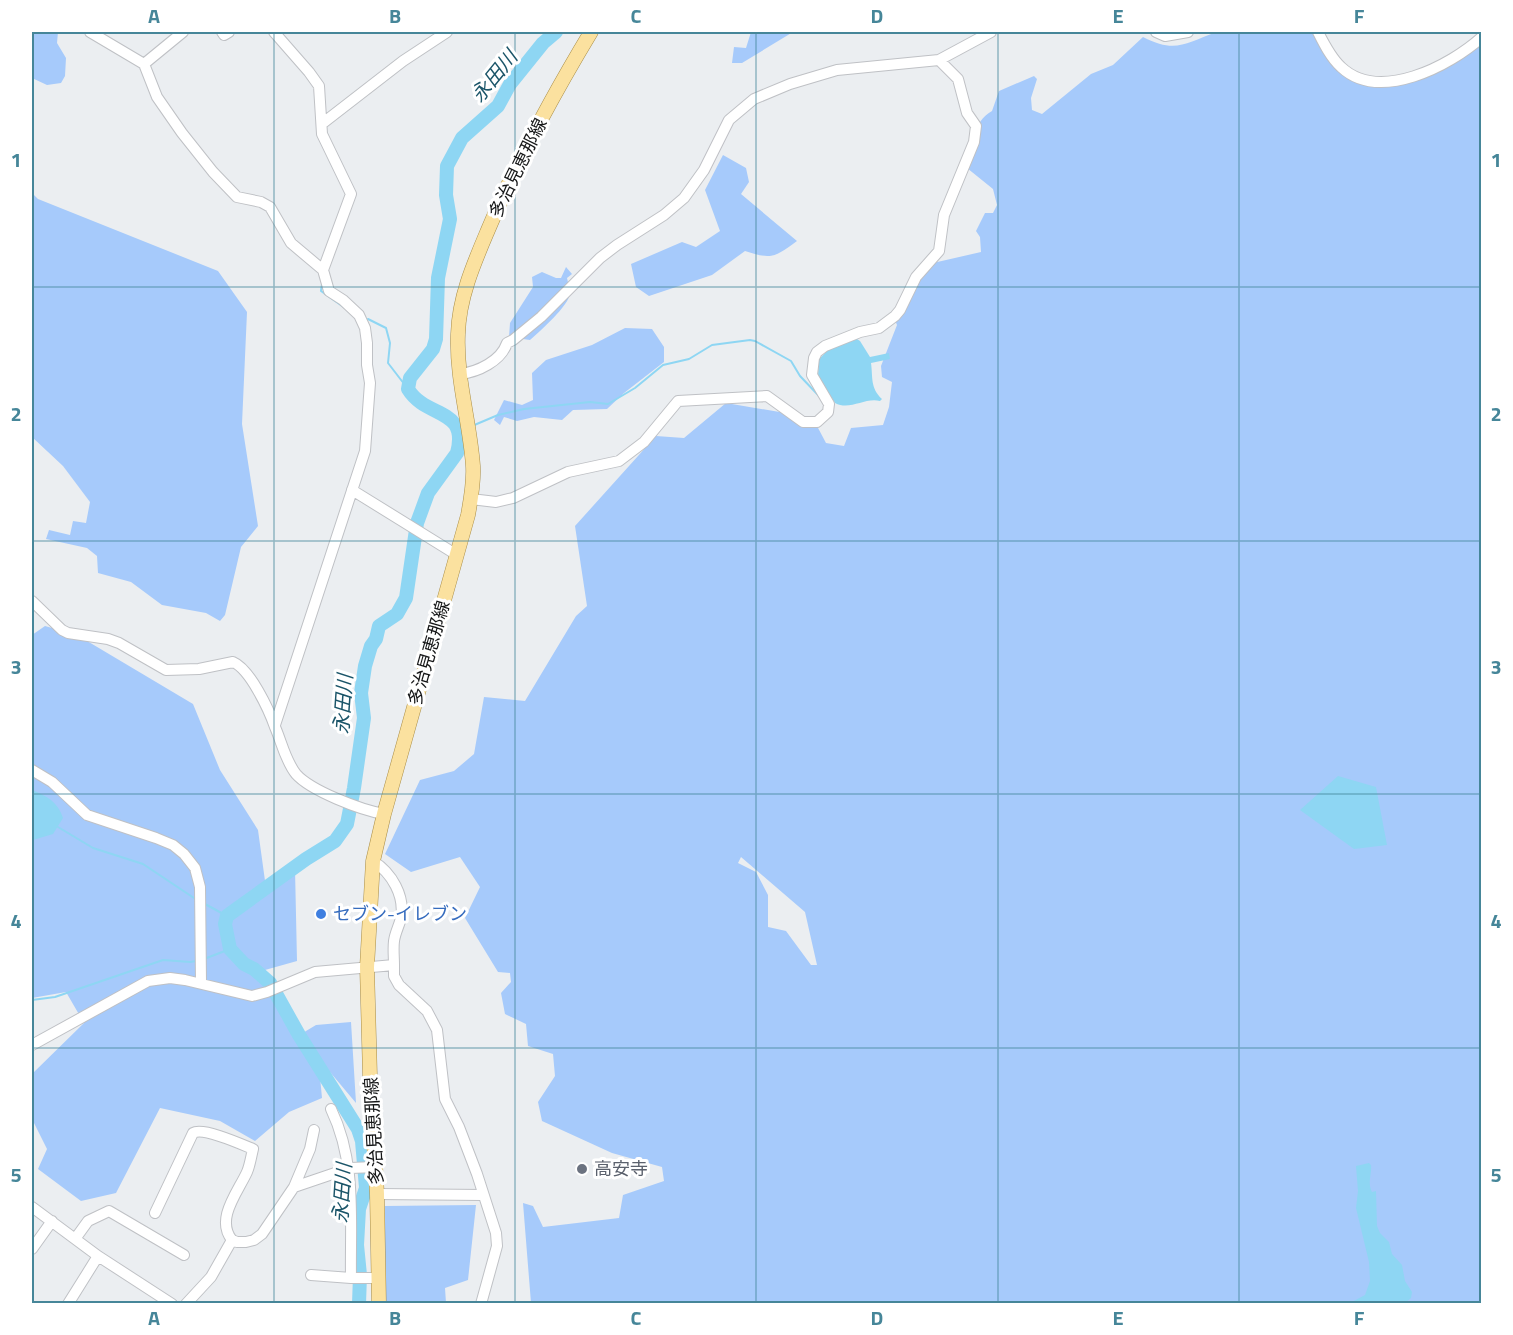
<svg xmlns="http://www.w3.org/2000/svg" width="1513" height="1335" font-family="'Titillium Web','Noto Sans JP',sans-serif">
	<rect width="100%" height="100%" fill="#ebeef1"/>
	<path fill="#a6cafb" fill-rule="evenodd" d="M32,32h26l-1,11 9,15 -1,18 -4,7 -14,2 -15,-7z
		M751,32h42l-51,31h-10l2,-16 12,1z
		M1217,32h106l23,41 69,8 60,-34 6,-1v1257h-950l-8,-100 10,3 10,21 76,-9 4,-23 41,-14 -2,-14 -50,-14 -70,-32 -4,-19 17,-26 -2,-22 -25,-8 -2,-22 -21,-10 -4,-21 10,-11 -1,-9 -12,-1 -33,-54 15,-31 -20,-30 -49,15 -26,-18 35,-74 34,-9 20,-17 10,-57 41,4 51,-85 11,-10 -12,-80 81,-90 28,2 42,-35 77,13 14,10 9,17 18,3 7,-18 32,-3 6,-18 3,-25 -10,-5 -1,-11 16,-41 -2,-5 21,-38 17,-19 48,-11 -1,-15 -4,-6 9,-18h8l4,-8 -4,-16 -26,-21c5,-21 5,-46 25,-57l7,-20 35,-15 3,3 -6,19 1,12 10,4 49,-40 22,-9 30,-28c33,17 42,6 74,-5zM741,857l64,55 12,53h-6l-25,-34 -18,-4v-32l-12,-23 -18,-9z
		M723,155l23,13 3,14 -8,12 56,47c-22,16 -25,19 -52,10l-33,24 -63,21 -13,-9 -5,-23 51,-22 14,5 24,-16 -15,-41z
		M32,193l6,6 180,72 29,41 -5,112 16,102 -17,21 -16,68 -5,6 -14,-8 -44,-8 -31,-23 -33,-9 -1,-17 -10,-8 -41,-9 3,-9 21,5 3,-14 13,2 4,-21 -27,-36 -31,-29z
		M566,267l6,7 -5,4c1,5 3,10 3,15 -1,13 -30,38 -40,47l-21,-3 1,-14 23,-36 -1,-10 10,-5 14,6h5z
		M625,328l27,1 12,18v15l-40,31 -17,16 -34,1 -11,10 -28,-3 -17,4 -13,-4 -4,8 -6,-5 10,-20 18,5 11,-5 -1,-27 14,-13 46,-15z
		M45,626l32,9 116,69 27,66 38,60 8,58 29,-19 2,92 -32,9 36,64 15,-9 35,-3 5,81 -47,-56 10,19 3,32 -33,14 -34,29 -35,-20 -60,-13 -44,85 -35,8 -43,-32 9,-20 -15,-30v-45l52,-51 -18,-31 -34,6v-363z
		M476,1205l-8,75 -23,8 1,15 -62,1 1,-98z"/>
	<path fill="#8ed6f3" d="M857,339l3,2 10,16 19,-4 1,6 -19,4c2,14 -1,25 11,36l-2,2c-15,-4 -30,10 -45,2l-17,-27 1,-17 9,-9z
		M1338,776l38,11 11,58 -33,4 -54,-39z
		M32,790c15,6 26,12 31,28l-10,16 -20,6z
		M1369,1163l2,2c1,10 -4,17 1,27l4,-1 1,35 3,7 9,9 3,12 10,11 3,16 7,11 -1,6 -6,5h-55l15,-8 5,-14 -1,-19 -13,-54 2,-17 -2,-25z"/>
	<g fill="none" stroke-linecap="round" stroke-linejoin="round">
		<path stroke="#8ed6f3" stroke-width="2" d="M322,284l-1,7 24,17
			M368,319l18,9 4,15 -2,20 20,26
			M472,426l26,-11 26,-6 66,-7 18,2 27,-16 28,-23 26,-6 23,-14 38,-5 5,1 36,20 9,15 19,20
			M58,827l35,21 50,16 54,36
			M205,904l22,12
			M204,959l26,-10
			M32,1000l23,-3 108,-37 27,2 6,-1"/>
		<path stroke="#8ed6f3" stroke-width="14" d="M359,1304l1,-29 -3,-30 2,-36 7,-21 -4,-47 -4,-12 -59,-94 -29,-52 -16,-14 -10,-5 -14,-15 -5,-25 2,-8 11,-8 68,-49 29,-18 12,-17 7,-36 10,-70 -3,-25 4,-27 6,-20 5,-7 3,-13 18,-12 9,-16 11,-75 11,-30 29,-40c12,-46 -31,-34 -49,-64l2,-11 23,-29 3,-10 2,-61 12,-59 -4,-24 1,-29 15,-28 36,-32 12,-22 33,-41 13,-11"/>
		<g stroke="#bfc1c5" stroke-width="12">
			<path id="minor" d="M90,32l54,32 13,33 25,36 31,39 24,25 24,5 9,5 21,36 32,27
				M222,32l2,3 5,-3
				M274,32l35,40 10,14 3,48 29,60 -28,76 6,21 14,9 16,15 6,13 2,15v22l3,18 -5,68 -90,274
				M1156,32l9,4 23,-4
				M1318,32c6,12 13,26 23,35 38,36 109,-1 141,-30
				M144,64l39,-32
				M323,123l80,-62 44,-29
				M460,374c18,-2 41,-13 47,-31l6,-3 28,-23 59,-59 17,-13 47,-30 20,-17 20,-28 25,-50 25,-21 36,-15 47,-14 102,-10 52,-28
				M352,490l105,65
				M471,499l25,3 17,-4 55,-26 51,-11 25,-19 34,-41 89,-5 36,26h14l11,-10 1,-8 -17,-29 2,-17 3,-6 8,-6 35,-14 19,-4 16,-12 5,-6 16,-33 23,-26 5,-36 30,-73 2,-16 -9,-13 -9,-34 -19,-19
				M32,601l30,29 6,3 40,6 11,4 47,27 33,-1 34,-7c17,7 36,48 42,65 7,16 10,33 21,47 15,17 65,36 88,40
				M32,770l20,12 35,33 69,23 17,7 11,9 11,14 5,19 1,95
				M373,861c19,12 32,35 28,57 -2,8 -6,15 -7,23 -1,8 0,16 0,24
				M32,1045l116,-64 22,-3 15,2 67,16 15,-4 48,-20 79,-7v11l5,9 28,26 10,19 8,69 14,28 18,47 19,59 1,13 -16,58
				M294,1187l16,-38 4,-19
				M377,1194l106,1
				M32,1207l66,49 74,48
				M155,1213l38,-80c10,-6 48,11 60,16 -2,8 -3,16 -6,23 -9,20 -32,47 -15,68
				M75,1239l13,-18 21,-10 75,44
				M32,1249l20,-28
				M311,1275l40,3c-1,-58 6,-115 -20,-169
				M351,1278h28
				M68,1304l30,-48
				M186,1304l25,-27 21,-37 5,2h9l8,-2 8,-6 32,-47 56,-19 26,-1"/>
		</g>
		<g stroke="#a98d46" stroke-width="15">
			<path id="major" d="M379,1304l-2,-110 -7,-118 -3,-109 6,-106 11,-47 84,-299c3,-16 6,-33 5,-49 -3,-44 -17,-87 -15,-132 1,-37 16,-71 30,-104 29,-69 65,-135 103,-198"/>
		</g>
		<use href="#minor" stroke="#fff" stroke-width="10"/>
		<use href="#major" stroke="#fbe19f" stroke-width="14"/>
	</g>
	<path fill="none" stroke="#468699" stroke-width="1.5" stroke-opacity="0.55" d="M274,32v1272M515,32v1272M756,32v1272M998,32v1272M1239,32v1272M32,287h1450M32,541h1450M32,794h1450M32,1048h1450"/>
	<circle fill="#3f7fe0" stroke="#fff" stroke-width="2" cx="321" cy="914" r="6"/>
	<circle fill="#6b7280" stroke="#fff" stroke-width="2" cx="582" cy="1169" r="6"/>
	<g text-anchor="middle" stroke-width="6" stroke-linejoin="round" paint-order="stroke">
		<g font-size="18" fill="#151617" stroke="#fff">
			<text transform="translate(518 168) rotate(-64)" y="6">多治見恵那線</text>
			<text transform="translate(429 653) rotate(-74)" y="6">多治見恵那線</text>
			<text transform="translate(374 1131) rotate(-93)" y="6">多治見恵那線</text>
		</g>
		<g font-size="18" fill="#366cbe" stroke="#fff" text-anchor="start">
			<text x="333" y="920">セブン-イレブン</text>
		</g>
		<g font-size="18" fill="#5b616d" stroke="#fff" text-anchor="start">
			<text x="594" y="1175">高安寺</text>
		</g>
		<g font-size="20" font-style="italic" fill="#1b5569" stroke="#fff">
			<text transform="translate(494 76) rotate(-51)" y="7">永田川</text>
			<text transform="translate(343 704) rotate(-86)" y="7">永田川</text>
			<text transform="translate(342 1193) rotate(-86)" y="7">永田川</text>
		</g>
	</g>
	<rect width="1513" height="1335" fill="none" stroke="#ffffff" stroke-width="66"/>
	<rect x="33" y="33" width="1447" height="1269" fill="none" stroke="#468699" stroke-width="2"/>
	<g font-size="20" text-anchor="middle" font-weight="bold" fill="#468699">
		<text x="154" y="23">A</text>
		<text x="395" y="23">B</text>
		<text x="636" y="23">C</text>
		<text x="877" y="23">D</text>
		<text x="1118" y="23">E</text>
		<text x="1359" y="23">F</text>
		<text x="16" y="167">1</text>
		<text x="1496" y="167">1</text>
		<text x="16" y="421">2</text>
		<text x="1496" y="421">2</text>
		<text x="16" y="674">3</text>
		<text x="1496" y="674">3</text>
		<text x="16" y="928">4</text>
		<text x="1496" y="928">4</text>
		<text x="16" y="1182">5</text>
		<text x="1496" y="1182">5</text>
		<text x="154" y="1325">A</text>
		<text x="395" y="1325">B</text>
		<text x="636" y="1325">C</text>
		<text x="877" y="1325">D</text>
		<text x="1118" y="1325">E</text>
		<text x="1359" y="1325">F</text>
	</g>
</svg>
